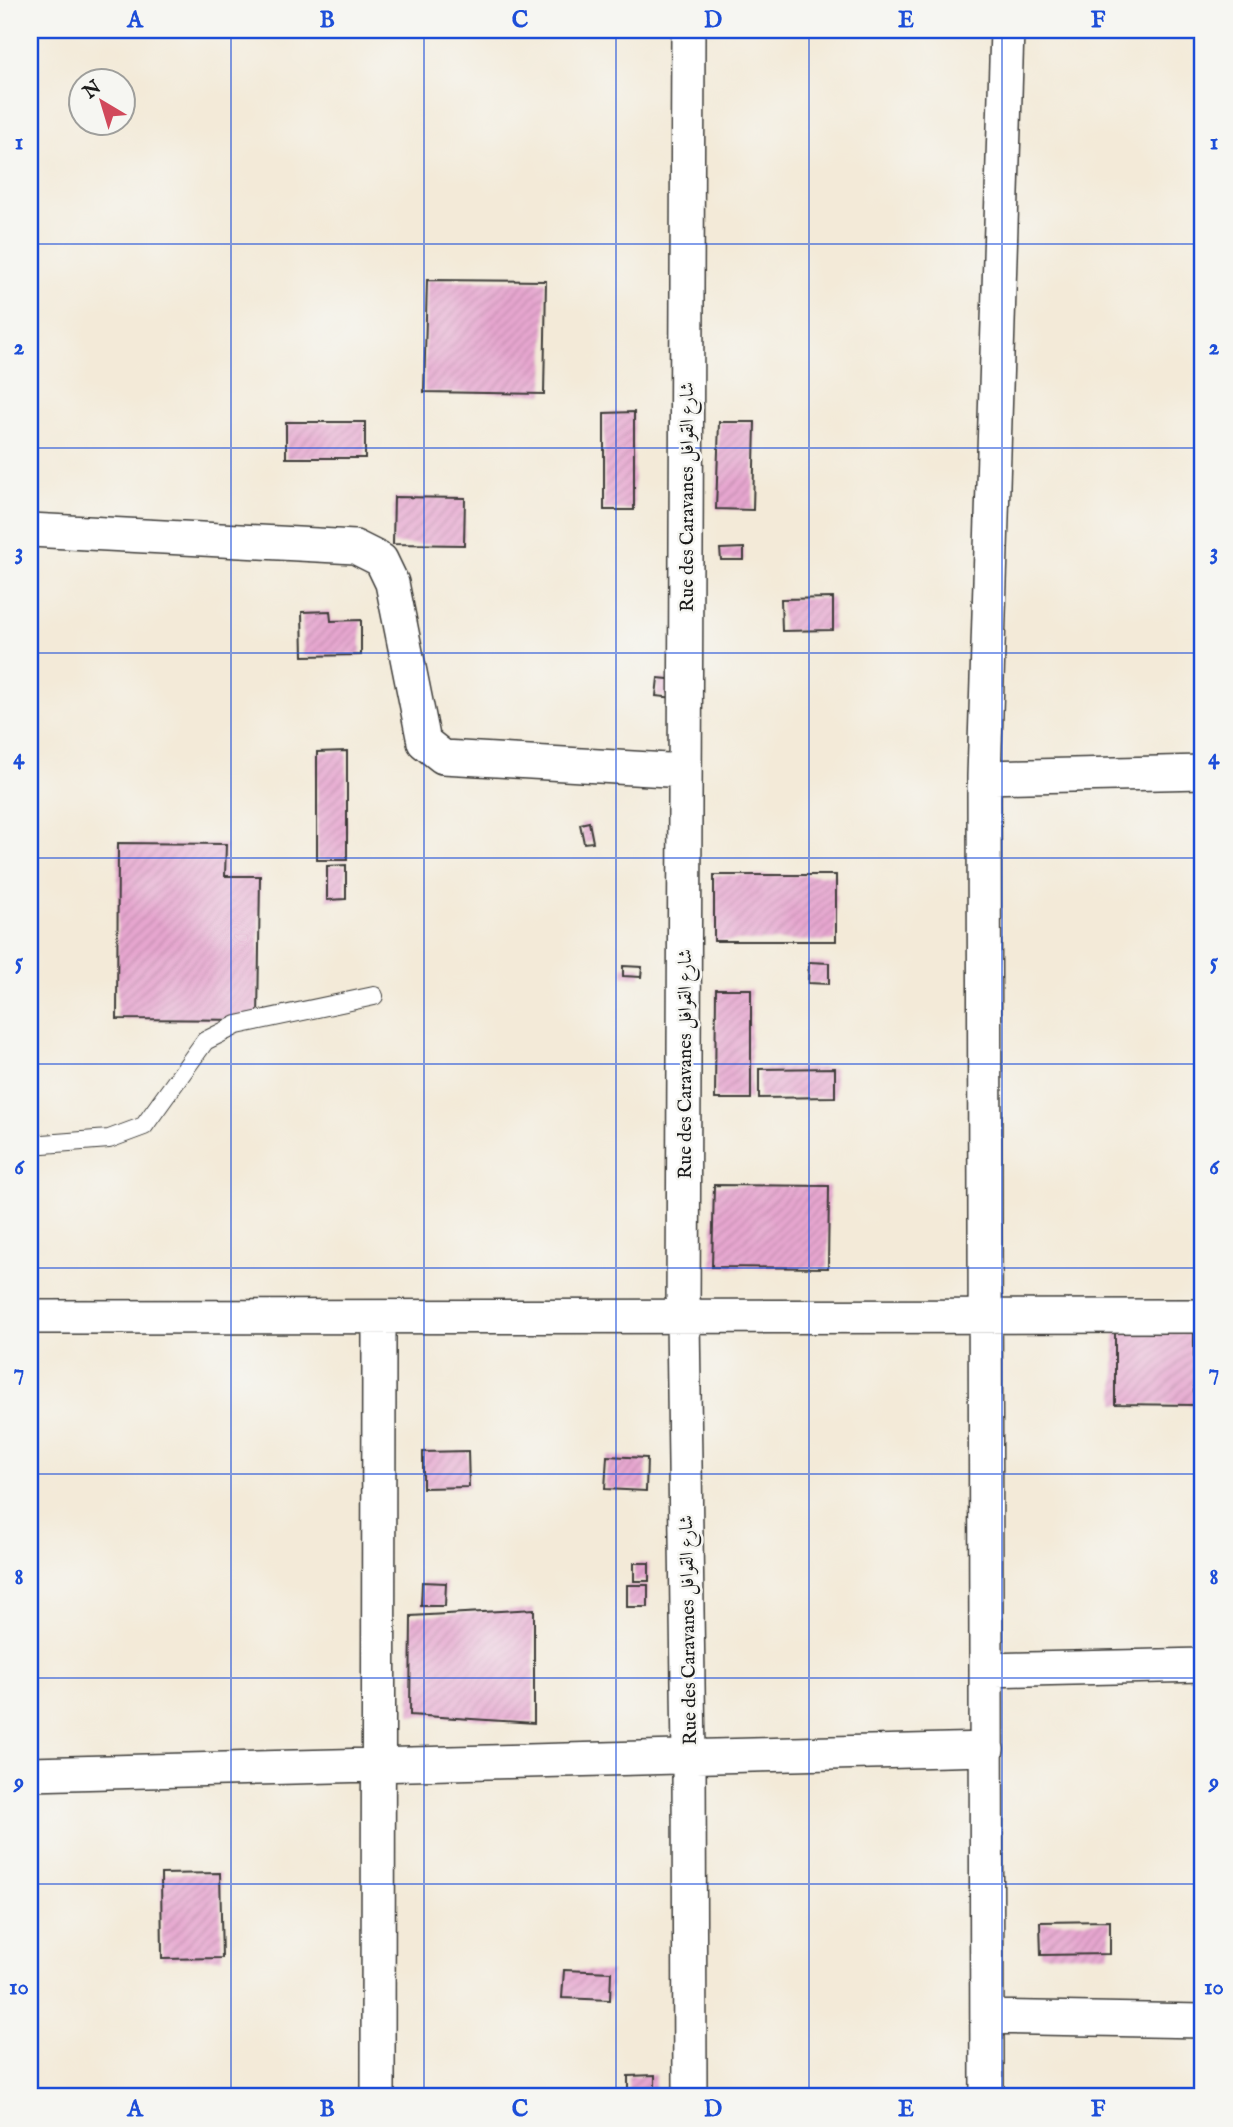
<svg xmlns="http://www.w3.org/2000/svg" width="1233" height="2127" font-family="'IM FELL English',Amiri,serif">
	<defs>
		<pattern id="building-hatch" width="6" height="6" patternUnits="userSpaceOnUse" patternTransform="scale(1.75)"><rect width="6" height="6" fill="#e6a6cf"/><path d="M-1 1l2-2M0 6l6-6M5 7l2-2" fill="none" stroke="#c58eb1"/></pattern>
	</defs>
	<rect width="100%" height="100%" fill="#f6f6f2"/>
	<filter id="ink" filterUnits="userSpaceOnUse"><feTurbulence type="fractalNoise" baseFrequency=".0143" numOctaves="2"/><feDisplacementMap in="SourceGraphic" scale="14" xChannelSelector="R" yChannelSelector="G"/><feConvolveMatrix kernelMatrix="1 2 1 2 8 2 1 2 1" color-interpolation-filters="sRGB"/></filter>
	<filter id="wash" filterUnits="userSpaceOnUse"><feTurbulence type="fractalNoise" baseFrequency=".00686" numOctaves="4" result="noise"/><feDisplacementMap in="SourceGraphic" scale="28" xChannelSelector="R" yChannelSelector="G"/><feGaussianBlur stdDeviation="1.57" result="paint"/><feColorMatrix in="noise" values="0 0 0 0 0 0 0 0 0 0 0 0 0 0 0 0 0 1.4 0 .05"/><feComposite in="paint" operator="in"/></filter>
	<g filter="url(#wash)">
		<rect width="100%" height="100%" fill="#f3ead8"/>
		<g id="blocks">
			<path fill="url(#building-hatch)" d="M427,280l119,1 -2,113 -120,-2z
				M634,412v98h-30v-97z
				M286,422h79v36h-79z
				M719,422h36l-2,88 -37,-1z
				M394,497l71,1 -1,47 -71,-1z
				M744,548v12h-23l-1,-11z
				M833,598v32l-51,1 -1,-32z
				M330,611l1,10 30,-1v35l-58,1 -1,-44z
				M658,678l20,2 -3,18 -19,-2z
				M347,751v109h-30v-108z
				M589,822l4,20 -9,1 -4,-19z
				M118,843l108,1 -1,32h35l-2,144 -141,-1z
				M346,865v34l-19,1v-34z
				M714,875h122v66h-122z
				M809,962l20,1v21l-21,-1z
				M623,966l19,1 -1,10 -18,-1z
				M716,989h35v110h-36z
				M835,1068v29l-76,1v-29z
				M714,1185l115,1 -1,82 -116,-1z
				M1115,1332l79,1v72l-79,-1z
				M468,1451l1,36 -46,1v-36z
				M607,1456l40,2 -1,33 -41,-2z
				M634,1563h15v18h-15z
				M422,1582l24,1 -1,23h-24z
				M627,1585h21v22h-21z
				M534,1609v114l-124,-8 1,-99z
				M220,1873l2,85 -60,1 -1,-85z
				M1110,1921v33l-69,1 -1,-33z
				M564,1970l47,2 -1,28 -48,-2z
				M655,2075v22h-27v-21z"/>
		</g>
	</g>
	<g filter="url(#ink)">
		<use href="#blocks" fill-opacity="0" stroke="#3c3b38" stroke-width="2"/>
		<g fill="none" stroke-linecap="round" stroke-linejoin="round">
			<g stroke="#3c3b38" stroke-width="20">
				<path id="service" d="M30,1145l79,-6 35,-13 61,-85 32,-16 137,-29"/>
			</g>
			<g stroke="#3c3b38" stroke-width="36">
				<path id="minor" d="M688,30l-5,1287 6,440 1,340
					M30,530l325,17 26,13 11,23 32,159 19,15 242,14
					M984,777l219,-5
					M30,1317l1173,-1
					M986,1670l217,-5
					M30,1774l957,-25
					M987,2017l216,4
					M378,2097l1,-780
					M987,2097l-3,-1320 23,-747"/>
			</g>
			<use href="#service" stroke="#fff" stroke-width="18"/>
			<use href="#minor" stroke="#fff" stroke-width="33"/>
		</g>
	</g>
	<path fill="none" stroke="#1d4ed8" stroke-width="2" stroke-opacity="0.55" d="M231,30v2067M424,30v2067M616,30v2067M809,30v2067M1002,30v2067M30,244h1173M30,448h1173M30,653h1173M30,858h1173M30,1064h1173M30,1268h1173M30,1474h1173M30,1678h1173M30,1884h1173"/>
	<g text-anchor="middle" stroke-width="5" stroke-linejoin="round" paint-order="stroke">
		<g font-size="19" fill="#1c1c1c" stroke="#f6f6f2">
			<text transform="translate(686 497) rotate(-90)" y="7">Rue des Caravanes شارع القوافل</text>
			<text transform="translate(684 1064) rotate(-90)" y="7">Rue des Caravanes شارع القوافل</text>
			<text transform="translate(687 1630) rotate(-91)" y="7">Rue des Caravanes شارع القوافل</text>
		</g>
	</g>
	<rect width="1233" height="2127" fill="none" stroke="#f6f6f2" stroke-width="77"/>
	<g transform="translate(102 102) rotate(322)"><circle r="33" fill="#f6f6f2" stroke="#9f9f9c" stroke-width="2"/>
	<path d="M0-5L12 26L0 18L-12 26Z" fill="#d1495b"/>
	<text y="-10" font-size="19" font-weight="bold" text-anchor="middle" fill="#1c1c1c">N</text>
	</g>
	<rect x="38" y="38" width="1156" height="2050" fill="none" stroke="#1d4ed8" stroke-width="2.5"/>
	<g font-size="23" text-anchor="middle" font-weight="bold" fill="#1d4ed8">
		<text x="135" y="27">A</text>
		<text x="327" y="27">B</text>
		<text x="520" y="27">C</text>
		<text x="713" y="27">D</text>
		<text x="906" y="27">E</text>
		<text x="1098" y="27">F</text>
		<text x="19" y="149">1</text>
		<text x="1214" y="149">1</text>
		<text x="19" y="354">2</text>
		<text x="1214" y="354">2</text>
		<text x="19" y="559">3</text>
		<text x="1214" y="559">3</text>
		<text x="19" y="764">4</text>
		<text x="1214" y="764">4</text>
		<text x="19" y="969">5</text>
		<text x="1214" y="969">5</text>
		<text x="19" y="1174">6</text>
		<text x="1214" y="1174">6</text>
		<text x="19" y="1379">7</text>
		<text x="1214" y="1379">7</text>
		<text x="19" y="1584">8</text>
		<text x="1214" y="1584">8</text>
		<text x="19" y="1789">9</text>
		<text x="1214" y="1789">9</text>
		<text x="19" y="1994">10</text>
		<text x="1214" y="1994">10</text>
		<text x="135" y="2116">A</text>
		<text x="327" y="2116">B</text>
		<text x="520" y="2116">C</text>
		<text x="713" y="2116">D</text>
		<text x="906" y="2116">E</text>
		<text x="1098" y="2116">F</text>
	</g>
</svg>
